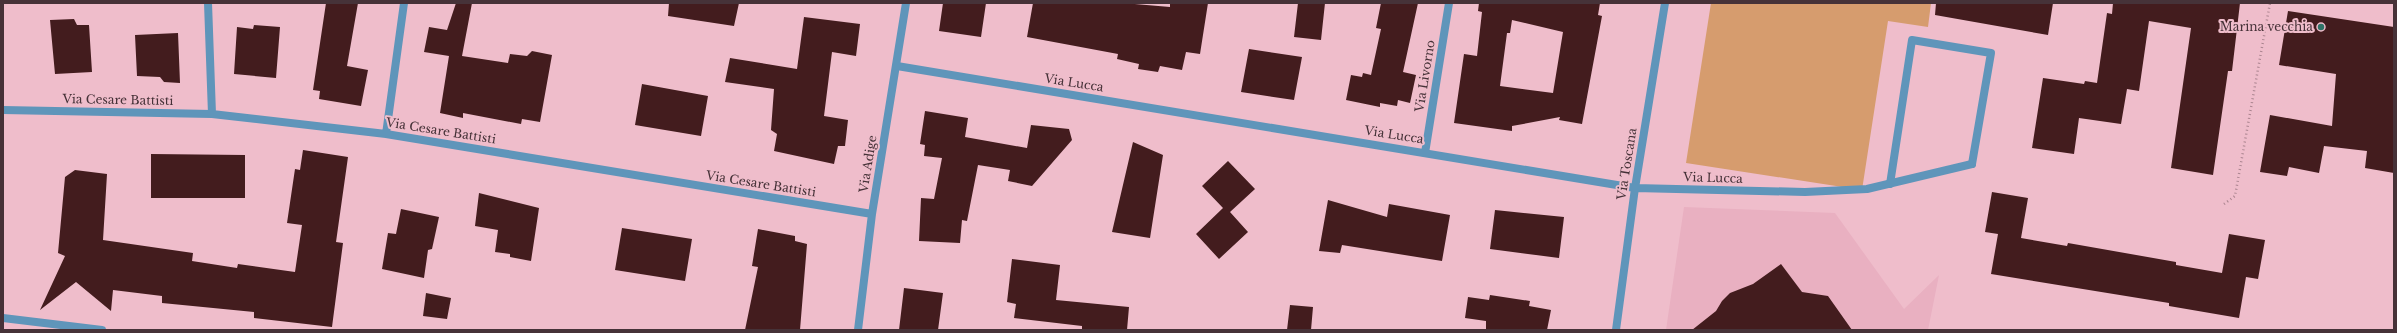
<svg xmlns="http://www.w3.org/2000/svg" width="2397" height="333" font-family="'Libre Baskerville',serif">
	<rect width="100%" height="100%" fill="#efbdcb"/>
	<path fill="#e9b0c1" d="M1684,207l151,6 69,96 35,-34 -11,55h-262z"/>
	<path fill="#d69c6e" d="M1711,3h220l-3,24 -40,-6 -26,169 -176,-27z"/>
	<path fill="#431c1e" fill-rule="evenodd" d="M326,3h32l-11,63 21,4 -7,36 -42,-7 1,-8 -7,-1z
		M456,3h16l-10,53 46,7 2,-9 17,2 5,-5 20,4 -12,67 -18,-3 -1,5 -58,-11v5l-23,-5 9,-57 -25,-4 5,-25 18,3z
		M669,3h70l-5,23 -66,-10z
		M943,3h43l-5,34 -42,-6z
		M1033,3h90l47,4v-4h38l-8,51 -14,-2 -4,18 -22,-4 -2,6 -20,-3 1,-5 -22,-5 1,-5 -91,-17z
		M1298,3h27l-4,37 -27,-3z
		M1381,3h37l-15,69 13,3 -6,28 -12,-3 -1,6 -17,-3v4l-34,-7 5,-25 11,2 1,-4 8,2 10,-46 -5,-1z
		M1479,3h121l-2,12 4,1 -20,108 -23,-4 1,-3 -48,9v5l-58,-8 10,-69 13,2 5,-44 -4,-1zM1512,20l51,12 -10,61 -53,-7 7,-53h3z
		M1936,3h117l-5,32 -113,-20z
		M2113,3h127l-8,68h-4l-15,104 -42,-7 20,-140 -42,-7 -10,70 -12,-2 -6,35 -42,-6 -5,36 -42,-6 11,-70 41,6 1,-3 12,2 10,-70 5,1z
		M2288,11l106,16v146l-29,-5 2,-17 -43,-5 -5,27 -30,-6 -2,9 -27,-4 10,-57 62,11 4,-52 -57,-9z
		M804,17l56,7 -4,32 -24,-4 -8,64 24,4 -3,26h-7l-4,18 -60,-13 3,-17 -6,-4 3,-41 -49,-7 5,-24 67,11z
		M74,19l3,6h12l3,47 -37,2 -5,-54z
		M254,25l26,2 -4,51 -42,-4 3,-47 16,2z
		M178,33l2,50 -16,-1 -4,-5 -23,-1 -2,-41z
		M1249,49l53,8 -8,43 -53,-8z
		M642,84l66,12 -7,40 -66,-11z
		M925,111l43,7 -3,19 62,11 4,-23 38,4 3,11 -40,46 -24,-5 2,-11 -32,-5 -11,56 -5,-1 -2,23 -41,-2 2,-43 13,1 8,-41 -18,-2 1,-11 -5,-1z
		M1133,142l30,13 -13,83 -38,-6z
		M303,150l45,7 -12,85 7,1 -11,84 -78,-9v-6l-92,-9v-7l-49,-6 -2,21 -35,-29 -36,28 25,-54 -7,-3 7,-76 10,-7 32,4 -4,66 90,13 -1,8 45,7 1,-4 57,8 7,-47 -15,-2 8,-54 5,1z
		M151,154l94,1v43h-94z
		M1228,161l27,28 -25,23 18,20 -29,27 -23,-25 27,-26 -21,-22z
		M1992,192l36,6 -7,40 46,8 1,-3 108,19v3l46,8 7,-39 36,6 -7,39 -12,-2 -7,41 -70,-12v-3l-178,-29 7,-40 -13,-2z
		M479,193l60,15 -8,53 -21,-4v-3l-15,-2 3,-22 -23,-4z
		M1328,200l59,17 2,-13 61,11 -8,46 -100,-16 -2,8 -21,-2z
		M401,209l38,8 -7,32 -4,1 -4,28 -42,-9 6,-36 8,1z
		M1495,210l69,7 -5,41 -69,-9z
		M622,228l70,11 -7,42 -70,-11z
		M758,229l37,7v5l12,3 -7,86h-55l13,-63 -6,-1z
		M1012,259l48,6 -4,35 73,7 -2,23h-45v-4l-68,-8 2,-14 -9,-2z
		M1781,264l21,28 26,4 24,34h-160l24,-19 6,-10 8,-8 23,-9z
		M904,288l39,5 -5,37h-39z
		M426,293l25,5 -4,21 -24,-3z
		M1490,295l40,6 -1,5 22,4 -4,20h-61v-9l-21,-3 3,-21 21,3z
		M1290,305l23,2 -2,23h-24z"/>
	<g fill="none" stroke-linecap="round" stroke-linejoin="round">
		<path stroke="#ab8590" stroke-width="2.5" stroke-dasharray="1 3" stroke-linecap="butt" d="M2224,204l11,-8 35,-193"/>
		<path stroke="#5f95ba" stroke-width="8" d="M1890,184l22,-144 79,13 -19,111"/>
		<path stroke="#5f95ba" stroke-width="8" d="M208,3l4,111
			M897,66l738,122 170,4 62,-3 105,-25
			M3,110l209,4 174,20 486,80
			M386,134l18,-131
			M1425,153l24,-150
			M3,318l99,12
			M858,330l14,-116 34,-211
			M1616,330l19,-142 30,-185"/>
	</g>
	<circle fill="#2f7367" stroke="#efbdcb" stroke-width="1.5" cx="2321" cy="27" r="4"/>
	<g text-anchor="middle" stroke-width="4" stroke-linejoin="round" paint-order="stroke">
		<g font-size="12" fill="#463238" stroke="#efbdcb" text-anchor="end">
			<text x="2313" y="31">Marina vecchia</text>
		</g>
		<g font-size="12" fill="#463238" stroke="#efbdcb">
			<text transform="translate(1425 76) rotate(-81)" y="4">Via Livorno</text>
			<text transform="translate(1074 83) rotate(9)" y="4">Via Lucca</text>
			<text transform="translate(118 100) rotate(1)" y="4">Via Cesare Battisti</text>
			<text transform="translate(441 131) rotate(9)" y="4">Via Cesare Battisti</text>
			<text transform="translate(1394 135) rotate(9)" y="4">Via Lucca</text>
			<text transform="translate(868 164) rotate(-81)" y="4">Via Adige</text>
			<text transform="translate(1627 164) rotate(-81)" y="4">Via Toscana</text>
			<text transform="translate(1713 178) rotate(2)" y="4">Via Lucca</text>
			<text transform="translate(761 184) rotate(9)" y="4">Via Cesare Battisti</text>
		</g>
	</g>
	<rect width="2397" height="333" fill="none" stroke="#463238" stroke-width="8"/>
</svg>
